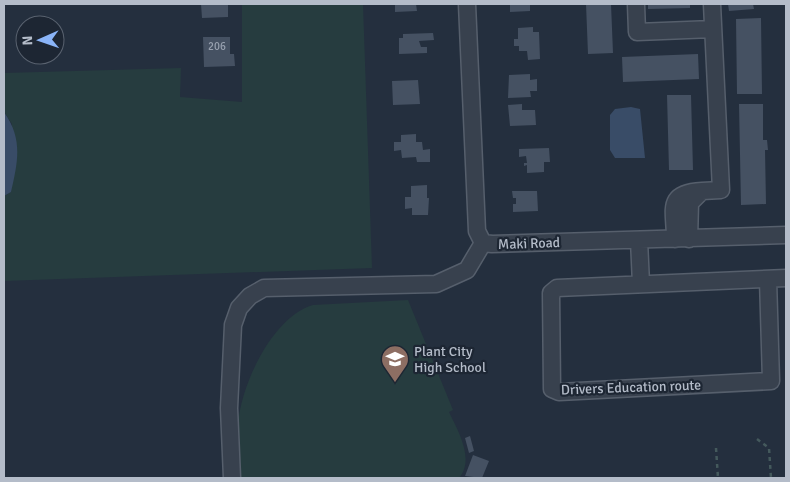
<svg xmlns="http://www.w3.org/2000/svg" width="790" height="482" font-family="Signika,sans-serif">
	<rect width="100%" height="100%" fill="#242f3e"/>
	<path fill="#263c3f" d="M242,4h121l9,264 -368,13v-85l7,-4 1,-68 -8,-12v-39l177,-5 -1,29 62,5z
		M408,300l45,110 -4,2c9,19 26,47 10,66h-221c0,-18 -2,-36 0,-54 3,-39 34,-107 75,-119z"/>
	<path fill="#394c67" d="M631,107l9,2 5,49h-30l-5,-8v-35l5,-6z
		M4,112c19,27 14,49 7,80l-7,4z"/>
	<path fill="#455162" d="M201,4h27v13l-26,1z
		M395,4h21l1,7 -22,1z
		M510,4h20v7l-20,1z
		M586,4h25l2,49 -25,1z
		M648,4h42v4l-42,1z
		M728,4h25l1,5 -25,2z
		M761,18l1,76h-25l-1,-75z
		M533,27v5h6l1,27 -12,1 -1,-9h-8v-5h-5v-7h4v-11z
		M433,33l1,7 -15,1 2,6h6v6l-28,1v-16h4v-4z
		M203,37h27v17h4l1,12 -31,1z
		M698,54l1,25 -76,3 -1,-25z
		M530,74v6l7,-1v12h-7l1,6 -23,1 1,-23z
		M418,80l2,24 -27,1 -1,-24z
		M667,95h24l2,75h-24z
		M522,104v6h13l1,15 -26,1 -2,-21z
		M739,104h24v36h4l1,10h-3l1,54 -25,1z
		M416,134v8h6l1,8 7,-1v13h-13l-1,-5 -14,1 -1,-8 -7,1v-9h7v-7z
		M549,148l1,14h-6v10l-17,1v-8l-3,1v-3h3l-1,-7 -7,1v-8z
		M427,185v13h2l-1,17h-16v-7l-7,1v-12h6v-11z
		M512,191h25l1,20 -25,1v-8h3v-6h-3z
		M470,436l4,15 -5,2 -4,-15z
		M473,455l16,6 -7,17 -17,-2z"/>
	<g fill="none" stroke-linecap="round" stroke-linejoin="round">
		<g stroke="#565f6c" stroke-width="19">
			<path id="minor" d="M467,4l10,227 6,12 9,1 294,-9
				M636,4l1,28 76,-3
				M702,191l19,-1 -9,-186
				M675,239c0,-30 -10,-46 27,-48l-12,12 -1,36
				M639,240l2,44
				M768,279l3,102 -212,11 -7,-3 -1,-96 6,-5 229,-10
				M232,478l-3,-70 4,-83 6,-17 11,-12 14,-8 172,-4 31,-14 16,-27"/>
		</g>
		<path stroke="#44595c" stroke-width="2.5" stroke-dasharray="4 4" stroke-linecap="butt" d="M757,439l12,9 2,30
			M716,448l2,30"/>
		<use href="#minor" stroke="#38414e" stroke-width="16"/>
	</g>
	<defs>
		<g id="school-pin" transform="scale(1.4375)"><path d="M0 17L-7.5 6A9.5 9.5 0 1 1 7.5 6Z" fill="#8d6e63" stroke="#1d2633"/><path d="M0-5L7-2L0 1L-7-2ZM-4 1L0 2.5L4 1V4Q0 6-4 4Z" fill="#fff"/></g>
	</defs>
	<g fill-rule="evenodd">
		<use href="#school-pin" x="395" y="359"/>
	</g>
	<g text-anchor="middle" stroke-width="4.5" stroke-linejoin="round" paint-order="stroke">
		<g font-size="11" fill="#98a1af">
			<text x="217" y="50">206</text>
		</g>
		<g font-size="14" fill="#b4bcc9" stroke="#1d2633">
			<text transform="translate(529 243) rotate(-2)" y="5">Maki Road</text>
			<text transform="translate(631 387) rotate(-2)" y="5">Drivers Education route</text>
		</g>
		<g font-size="14" fill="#b4bcc9" stroke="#1d2633" text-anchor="start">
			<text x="414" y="356">Plant City<tspan x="414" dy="16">High School</tspan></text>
		</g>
	</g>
	<rect width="790" height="482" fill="none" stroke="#b4bcc9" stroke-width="10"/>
	<g transform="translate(40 40) rotate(268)"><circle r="24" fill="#1d2633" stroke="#59626f"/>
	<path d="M0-4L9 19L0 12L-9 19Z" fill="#8ab4f8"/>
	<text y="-8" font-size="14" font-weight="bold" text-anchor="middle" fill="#b4bcc9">N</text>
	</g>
</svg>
